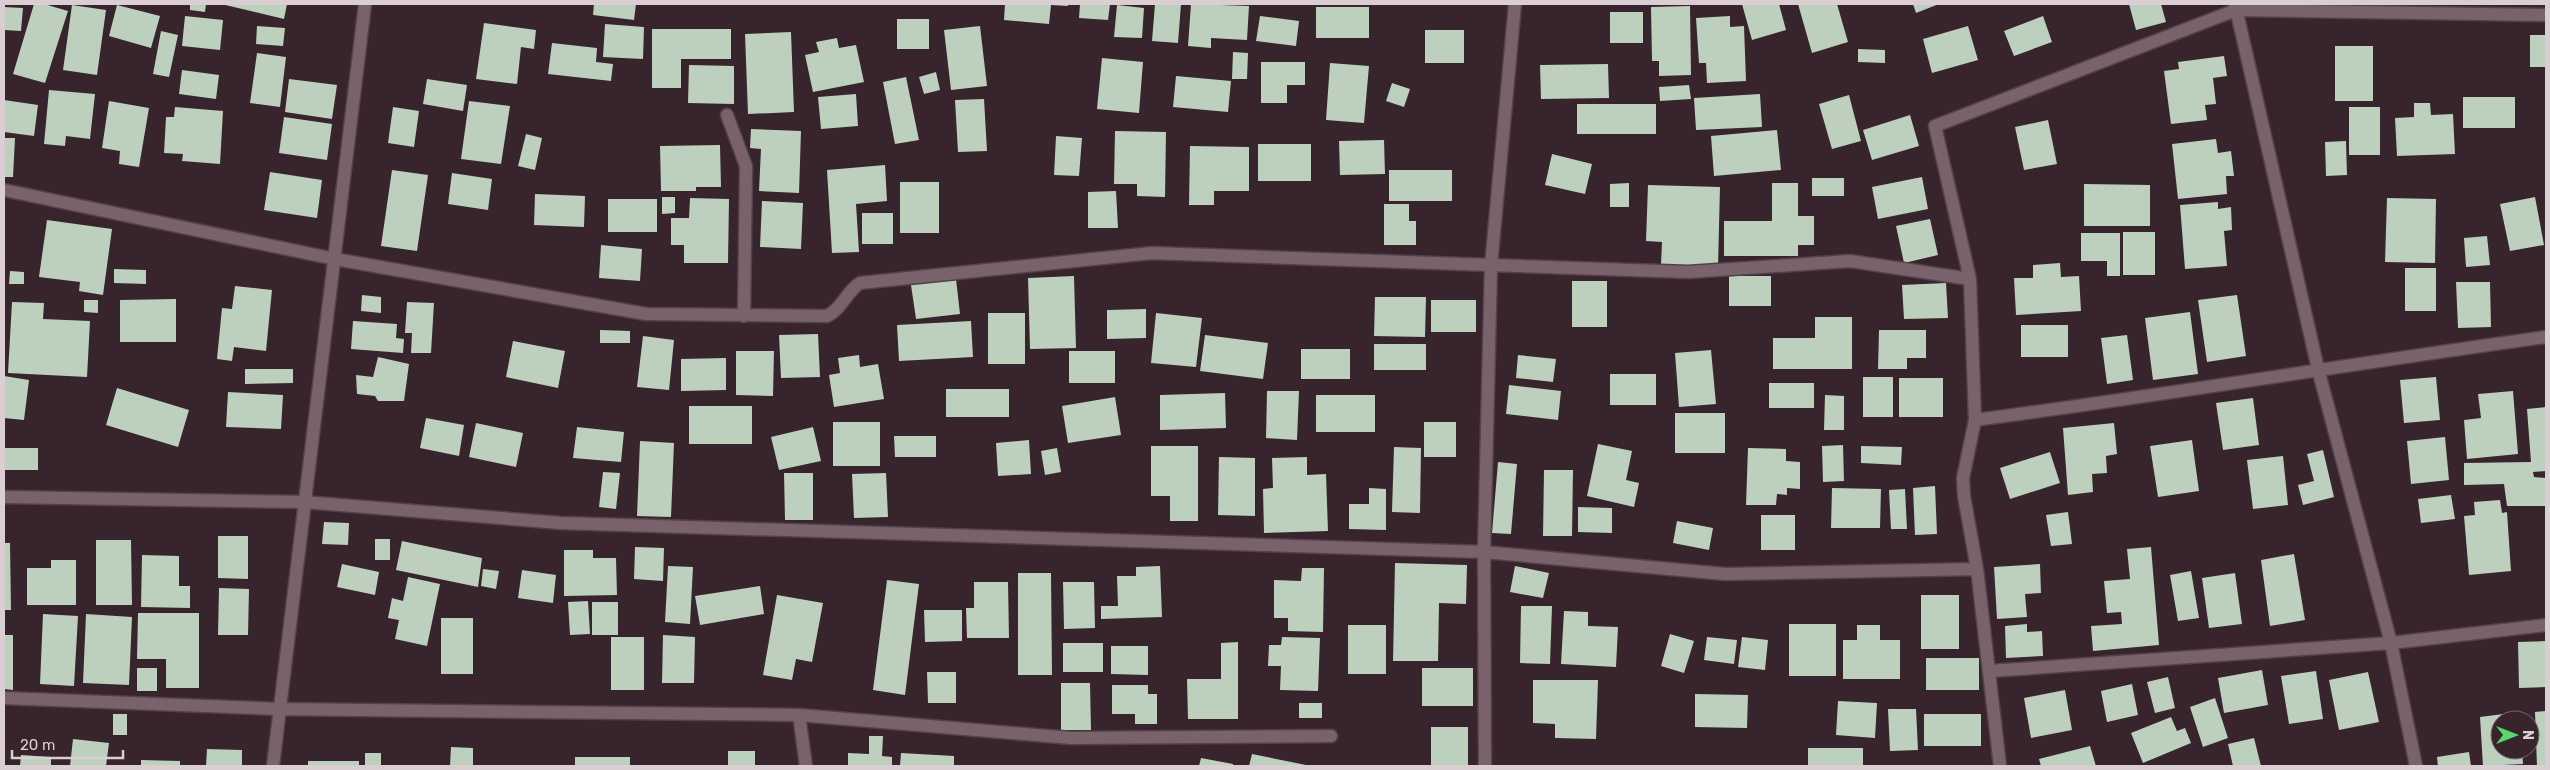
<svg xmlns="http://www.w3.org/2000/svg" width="2550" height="770" font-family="Rubik,sans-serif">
	<rect width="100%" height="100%" fill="#37242c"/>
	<path fill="#bdd0bd" d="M34,4h10l24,7 -23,72 -32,-9z
		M190,4h16l-1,8 -15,-2z
		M221,4h66l-3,15z
		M594,4h42l-2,16 -41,-5z
		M1005,4h63v2l-17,-1 -2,19 -45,-4z
		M1080,4h30l-2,16 -29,-2z
		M1155,4h26l-3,39 -26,-2z
		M1191,4l58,2 -2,34 -36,-2v10l-23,-2z
		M1742,4h37l7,26 -34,10z
		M1798,4h39l11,38 -36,11z
		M1913,4h26l-23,9z
		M2129,4h32l5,18 -30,8z
		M72,5l34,5 -9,65 -34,-5z
		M117,5l43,11 -9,32 -42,-12z
		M1117,5l27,3 -2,30 -28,-1z
		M1690,6l1,69 -32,1v-15h-7l-1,-54z
		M4,7l19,1 -2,23 -17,-1z
		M1316,7h53v31h-53z
		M1610,12h33v31h-33z
		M185,16l38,4 -3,30 -38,-4z
		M1260,16l39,5 -3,25 -40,-5z
		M1730,16v11l14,-1 2,55 -39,2 -1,-20h-7l-3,-45z
		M2043,16l9,26 -38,14 -10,-25z
		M897,19h32v30h-32z
		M484,23l52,7 -2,19 -13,-2 -4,37 -41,-5z
		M605,24l39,3 -1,32 -40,-2z
		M257,26l28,2 -2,18 -27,-2z
		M980,26l7,60 -36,4 -7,-60z
		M1968,26l10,34 -46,13 -9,-34z
		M652,29h79v30h-50v29h-29z
		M1425,30h39v33h-39z
		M161,31l17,4 -9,42 -16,-3z
		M791,32l3,80 -46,2 -3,-80z
		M2530,35h16v32h-16z
		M837,38l2,10 17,-3 8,37 -51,10 -8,-37 14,-3 -3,-10z
		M552,43l45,5 -1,14 17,2 -2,17 -63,-7z
		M2335,46h38v55h-38z
		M1858,49l27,1v13l-27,-1z
		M1233,52l15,1 -1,26h-15z
		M257,53l29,4 -6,50 -30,-4z
		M2224,56l3,20 -14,2 3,26 -11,1 2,15 -36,4 -7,-53 15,-2 -1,-7z
		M1102,58l41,4 -4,51 -42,-4z
		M1261,62h44v23h-18v18h-26z
		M1330,63l39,3 -5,57 -38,-3z
		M1608,64l1,34 -68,1 -1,-34z
		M689,65l45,1v38l-46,-1z
		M182,70l37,5 -3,24 -37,-5z
		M936,72l4,18 -16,4 -5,-17z
		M1176,76l55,5 -3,31 -55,-5z
		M906,77l13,63 -24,4 -12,-62z
		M289,79l48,6 -5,34 -47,-7z
		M427,79l40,6 -4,26 -40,-7z
		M1392,83l18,6 -6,18 -18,-6z
		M1689,85l2,14 -31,2 -1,-14z
		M49,90l46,4 -5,45 -24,-3 -1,10 -21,-2z
		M856,94l2,32 -37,3 -3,-32z
		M1760,94l2,33 -66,3 -2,-32z
		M1849,95l12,46 -29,8 -13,-45z
		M2463,97h52v31h-52z
		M984,99l3,52 -29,1 -3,-52z
		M4,100l34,5 -4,31 -30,-4z
		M109,101l40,7 -10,59 -20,-3 1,-13 -18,-3z
		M469,101l41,5 -9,58 -40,-5z
		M2414,103h16l1,12 22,-1 2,40 -58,2 -2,-38 19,-1z
		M1577,104h79v30h-79z
		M175,107l48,4 -3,53 -38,-3 1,-7 -19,-1 2,-36h8z
		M393,107l26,4 -5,36 -26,-4z
		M2349,107h31v48h-31z
		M1910,115l9,31 -47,14 -9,-30z
		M284,117l48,7 -5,36 -48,-7z
		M2048,120l9,44 -33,6 -9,-43z
		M751,129l50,2 -2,62 -40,-2 2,-42 -11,-1z
		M1777,130l4,40 -67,6 -3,-40z
		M1115,131l51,1 -1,65 -28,-1v-12h-23z
		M526,134l16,4 -7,32 -17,-4z
		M1056,136l26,2 -3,38 -25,-1z
		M4,138h11l-2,39h-9z
		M2216,139l2,14 13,-2 3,25h-8l1,18 -49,5 -6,-55z
		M1384,140l1,34 -45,1 -1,-34z
		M2346,141l1,34 -21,1 -1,-34z
		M1258,144h53v37h-53z
		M720,145l1,42h-25v4h-35l-1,-45z
		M1190,146l59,1v44h-35v14h-25z
		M1552,154l40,10 -7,30 -40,-9z
		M885,165l2,36 -31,3 3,48 -27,1 -5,-83z
		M392,170l36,5 -11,76 -36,-5z
		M1389,170h63v31h-63z
		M270,172l52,8 -5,38 -53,-8z
		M452,173l40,6 -4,31 -40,-6z
		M1922,177l6,32 -50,10 -6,-32z
		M1812,178h32v18h-32z
		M900,182h39v51h-39z
		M1629,183v24h-19v-23z
		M1772,183h26v33h16v29h-16v11h-74v-35h48z
		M2084,184l66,1v41h-66z
		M1648,185l72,2 -2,80 -57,-2 1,-23 -16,-1z
		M1116,191l2,37h-30v-36z
		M535,194l50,2 -1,31 -50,-2z
		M662,197h13v16l-13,1z
		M2535,197l9,48 -34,6 -10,-47z
		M690,198l39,1 -1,64h-44v-18h-13v-27h18z
		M2387,198l49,1 -1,64 -50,-1z
		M608,199h49v33h-49z
		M762,201l41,2 -2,46 -41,-2z
		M2218,202v7l13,-2 1,23 -8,1 3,35 -42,3 -5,-64z
		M1384,204h25v17h7v24h-32z
		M862,213h31v31h-31z
		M1930,219l8,36 -34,8 -8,-37z
		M47,220l65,9 -9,66 -24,-4 1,-9 -41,-5z
		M2123,232h32v43h-32z
		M2081,233h39v43h-13v-15h-26z
		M2487,236l3,29 -24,2 -2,-29z
		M601,245l41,4 -2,32 -41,-3z
		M2060,263l1,14 18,-1 2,35 -65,4 -2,-37h19v-13z
		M2405,268h31v43h-31z
		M114,269l32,1v14l-32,-1z
		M10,271l14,1v12h-15z
		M1074,276l2,72 -46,1 -2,-71z
		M1729,276h42v30h-42z
		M956,279l4,35 -44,5 -5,-34z
		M1572,281h35v46h-35z
		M2456,282h34l1,45 -33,1z
		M1946,283l2,35 -44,1 -2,-34z
		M235,286l37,4 -6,61 -32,-4 -2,14 -15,-2 5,-51 10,1z
		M362,295l19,2v16l-20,-2z
		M2237,295l9,61 -39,6 -9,-62z
		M1375,297h51l-1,40 -51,-1z
		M176,299v43h-56v-42z
		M84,300h14v13l-14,-1z
		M1431,300h45v32h-45z
		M12,302l32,1 -1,16 47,2 -3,56 -79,-4z
		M407,302l27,1 -3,50h-20l1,-20h-7z
		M1146,309v29l-39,1v-29z
		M2190,312l8,62 -45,6 -8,-62z
		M988,313h37v51h-37z
		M1156,313l46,5 -6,49 -45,-4z
		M1815,317h37v52h-79v-31h42z
		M353,321l44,3 -1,14 8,1 -1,14 -52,-4z
		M971,321l2,36 -74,4 -2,-36z
		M2021,325h47v32h-47z
		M600,330l30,1v12h-30z
		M1879,330h47v28h-19v11h-29z
		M818,334l2,43 -39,1 -2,-43z
		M1205,335l63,8 -5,36 -63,-8z
		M2127,335l6,45 -26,4 -6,-46z
		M643,336l31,4 -5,50 -32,-3z
		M513,341l52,10 -7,37 -52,-11z
		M1374,344h52v26h-52z
		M1301,349h49v30h-49z
		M1711,350l5,54 -37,3 -4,-54z
		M736,351h38l-1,45 -37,-1z
		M1069,351h46v32h-46z
		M859,355l1,12 18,-3 6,35 -50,8 -5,-32 11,-2 -2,-15z
		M1518,355l38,4 -3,23 -37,-4z
		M378,357l31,7 -5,37h-26l-3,-5 -18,-2 -1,-19 17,2z
		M726,358v32l-45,1v-32z
		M245,369h48v14l-48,1z
		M1610,374h46v31h-46z
		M4,376l25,4 -5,40 -20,-2z
		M1863,377h30v40h-30z
		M2436,377l4,43 -36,3 -4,-43z
		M1899,378h44v39h-44z
		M1769,383h45v25h-45z
		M1509,385l52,6 -3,29 -52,-6z
		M117,388l72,22 -11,37 -72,-22z
		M946,389h63v28h-63z
		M1267,391h32l-2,49 -31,-2z
		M2513,391l5,63 -51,5 -3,-39 17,-2 -3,-24z
		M228,392l55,3 -2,34 -55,-2z
		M1225,393l1,35 -66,2v-35z
		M1316,395h59v37h-59z
		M1825,395l19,1v34h-20z
		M1115,397l6,38 -53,8 -6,-37z
		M2253,398l6,47 -36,5 -7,-47z
		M689,406h63v38h-63z
		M2546,407v64l-13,1 1,5 12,1v28h-39l-3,-22 -40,1v-22l67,-1 -4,-53z
		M1675,413h50v40h-50z
		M426,418l38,7 -5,31 -39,-8z
		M833,422h47v44h-47z
		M1424,422h32v35h-32z
		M476,423l47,10 -7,34 -47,-10z
		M2114,423l3,31 -11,2 1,17 -15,1 1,18 -25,3 -5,-67z
		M577,427l47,5 -3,30 -48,-4z
		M813,427l8,34 -42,9 -8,-33z
		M894,436h42v21h-41z
		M2445,437l4,43 -38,4 -4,-43z
		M1029,440l2,34 -33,2 -2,-33z
		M2192,440l7,51 -41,6 -8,-51z
		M640,441l34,2 -3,74 -34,-1z
		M1598,444l34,7 -6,29 13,3 -5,24 -47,-11z
		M1843,445l1,36 -21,1 -1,-36z
		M1151,446h47v75h-28v-25h-19z
		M1861,446l41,1 -1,18 -40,-2z
		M1394,447l27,1 -1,65 -28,-1z
		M4,448h34v22h-34z
		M1057,448l4,24 -16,3 -4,-24z
		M1748,448l38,1v12l14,1v27l-13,-1v7l-10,-1 -1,11h-30z
		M2323,450l11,47 -31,8 -5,-20 16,-4 -7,-27z
		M2050,452l10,31 -50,16 -10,-31z
		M2283,456l5,49 -35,4 -6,-49z
		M1219,457l36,1v58l-37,-1z
		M1307,457v18l19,-1 2,57 -64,2 -1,-44 10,-1 -1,-30z
		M1498,462l19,2 -6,70 -19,-1z
		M1544,470h29l-1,66h-29z
		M603,472l17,1 -4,36 -17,-2z
		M784,473h29v47h-28z
		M886,473l2,44 -34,1 -2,-44z
		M1935,486l2,48 -22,1 -2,-47z
		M1369,488l17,1v41l-37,-1v-25h20z
		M1832,488l49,1 -1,39h-49z
		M1905,489l2,40h-16l-2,-39z
		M2451,495l4,24 -34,4 -3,-24z
		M2500,500l2,13 5,-1 4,59 -42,4 -5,-59 11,-1 -1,-13z
		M1578,507l34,1v25l-34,-1z
		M2068,512l4,32 -21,2 -5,-31z
		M1761,515h34v35h-34z
		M1677,521l36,7 -4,22 -36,-7z
		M324,522l25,1 -1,22 -26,-1z
		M218,536h30v43l-30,-1z
		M375,539h15v21h-15z
		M96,540h35l1,65h-36z
		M402,541l80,17 -4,29 -82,-17z
		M4,543h6l1,67h-7z
		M635,547l29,1 -1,33 -29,-2z
		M2151,547l8,98 -66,6 -2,-25 31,-2 -1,-12 -14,1 -3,-32 26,-2 -3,-30z
		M564,550h29v8h23l1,37 -53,1z
		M2294,554l11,66 -35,6 -9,-66z
		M142,555l37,1v30h11v22l-49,-1z
		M51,560h25v45h-49v-37h24z
		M1395,563l72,2 -1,39 -27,-1 -1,58h-45z
		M342,564l37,8 -4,23 -38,-8z
		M2040,564l1,29 -16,1 2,23 -30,2 -3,-52z
		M668,566l25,1 -3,57 -25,-2z
		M1160,566l2,51 -61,2v-13h17l-1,-30h19v-9z
		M1515,566l34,7 -6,25 -33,-6z
		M1302,568h22l-1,64 -35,-1v-13h-14v-38l27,1z
		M483,569l16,2 -3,18 -15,-3z
		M522,570l34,5 -3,28 -35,-5z
		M2191,571l8,47 -21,3 -8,-46z
		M1018,573h33l1,102h-34z
		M2235,573l7,51 -33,4 -7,-50z
		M408,577l32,7 -13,62 -32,-7 4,-19 -11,-2 4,-20 11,3z
		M887,580l32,4 -14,111 -32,-5z
		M974,582h34l1,56h-42l-1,-30h8z
		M1063,582h31l1,46 -31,1z
		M760,586l4,28 -64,11 -5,-29z
		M219,588l30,1 -1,46h-30z
		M777,595l46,8 -11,59 -16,-3 -4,21 -29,-5z
		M1921,595h38v54h-38z
		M588,601l2,33 -20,1 -2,-33z
		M592,602h26v33h-26z
		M1521,606h31l-2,58 -30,-1z
		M924,610h38v31l-37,1z
		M1564,611l24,1v14l30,1 -2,40 -55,-3z
		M138,613h61v75h-33v-29h-29z
		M43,614l35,2 -4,70 -34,-2z
		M86,614l46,3 -3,68 -46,-2z
		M441,618h32v56h-32z
		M1789,624h47v52h-47z
		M2027,624v8l15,-1 1,25 -37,2 -1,-32z
		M1348,625h38v49h-38z
		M1857,625h23v15h20v39h-57v-39h14z
		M1670,634l24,7 -10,32 -23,-7z
		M4,635h9v55l-9,-1z
		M663,635l32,2 -1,46h-32z
		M611,637h33v53h-33z
		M1282,637l38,1 -2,53 -38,-1 1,-24h-13l1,-21h12z
		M1707,637l30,3 -3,24 -30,-4z
		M1742,637l26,3 -3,30 -27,-3z
		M2546,641v46l-27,1 -1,-46z
		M1238,642v77h-50l-1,-40h34v-36z
		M1063,643h40v29h-40z
		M1111,646h37v29l-37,-1z
		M1926,658h53v32h-53z
		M137,668h20v23h-20z
		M1422,668h51v38h-51z
		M2262,670l6,35 -44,8 -6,-35z
		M2316,671l7,48 -34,5 -8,-48z
		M927,672h29v31h-28z
		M2368,672l11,50 -40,8 -10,-50z
		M2168,677l7,31 -20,5 -8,-31z
		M1533,680h65l-2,59 -41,-1v-14l-22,-1z
		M1061,683h29l1,47h-30z
		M2132,684l6,31 -31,7 -6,-31z
		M1112,685h36v9h9v30h-22v-10h-23z
		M2065,690l7,40 -41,8 -7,-40z
		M1695,694l53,1 -1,33 -52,-1z
		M2215,698l13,40 -25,9 -13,-40z
		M1838,701l39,2 -2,35 -39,-3z
		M1299,703h23v15h-23z
		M1888,709h28l2,41 -28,1z
		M2546,711v55h-9l-2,-54z
		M2519,712l1,8h-20v30h22l1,14 -40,2 -3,-49z
		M113,714h14v21h-14z
		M1924,714h57v32h-57z
		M2171,717l6,14 8,-3 6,15 -48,20 -12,-30z
		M1431,727h37v39h-37z
		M869,736h14l-1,20 10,1v9h-44v-13l21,1z
		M2254,738l7,28h-28l-5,-22z
		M73,739l36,4 -3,23h-36z
		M2090,746l6,20h-55l-2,-7z
		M451,747l22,1v18h-23z
		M1808,748h55v18h-55z
		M207,749l35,1v16h-36z
		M728,751h27v15h-27z
		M2469,752l2,14h-33l-1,-9z
		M365,753h16v13h-16z
		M901,753l53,3v10h-54z
		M1252,754l54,11v1h-57z
		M21,755l30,2v9h-31z
		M575,757h55v9h-55z
		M1201,758l32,6v2h-34z
		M141,760l39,1v5h-39z
		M308,761h51v5h-51z"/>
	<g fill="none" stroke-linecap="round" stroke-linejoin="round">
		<g stroke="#53424a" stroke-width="15">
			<path id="lane" d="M727,115l19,51 -2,150
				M799,715l272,23 260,-2"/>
		</g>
		<g stroke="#53424a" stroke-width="15">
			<path id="street" d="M2235,4l83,365 73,274 25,123
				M4,190l331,69 311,55 181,2c15,-7 19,-24 33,-33l292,-30 536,19 162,-11 120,18
				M1975,420c191,-25 381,-57 571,-83
				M4,497l300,5 257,21 923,29 241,22 252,-5 23,197
				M1977,569l-13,-73 -1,-18 12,-58 -5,-141 -35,-153 301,-116 310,5
				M1990,671l401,-28 155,-18
				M4,698l274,11 521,6 7,51
				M273,766l92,-762
				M1485,766l-1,-214 7,-286 24,-262"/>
		</g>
		<use href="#lane" stroke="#7a626c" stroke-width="12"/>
		<use href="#street" stroke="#7a626c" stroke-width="12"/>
	</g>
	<rect width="2550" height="770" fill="none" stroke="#dbced3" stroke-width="10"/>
	<g transform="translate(2515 735) rotate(90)"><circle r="24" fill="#37242c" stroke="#79686f"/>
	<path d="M0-4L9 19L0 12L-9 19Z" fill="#5dd56d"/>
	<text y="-8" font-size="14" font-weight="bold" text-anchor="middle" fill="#dbced3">N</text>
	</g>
	<path d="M12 750v8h111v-8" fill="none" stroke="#dbced3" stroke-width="2.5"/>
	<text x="20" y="750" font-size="15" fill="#dbced3" stroke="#37242c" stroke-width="4" paint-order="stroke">20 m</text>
</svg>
